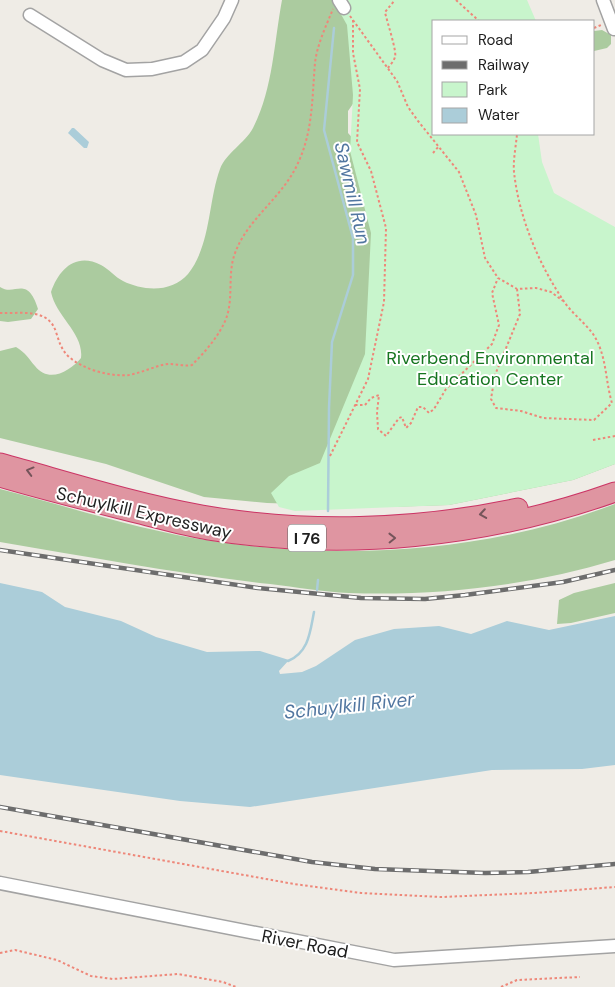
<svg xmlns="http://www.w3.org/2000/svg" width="615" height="987" font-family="'DM Sans',sans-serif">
	<rect width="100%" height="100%" fill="#efece6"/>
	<path fill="#abcb9f" d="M282,0h217l-65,21 -70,67 -16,23v22l18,20 249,122v189l-42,16 -124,25 -61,2 -121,-4 -63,-6 -98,-33 -106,-26v-87l16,-4c10,6 12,11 19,19 14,18 35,5 46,-8 3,-25 -25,-41 -30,-66 8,-23 25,-40 50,-27 8,4 14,12 22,16 20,10 49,12 65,-7 23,-29 20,-72 32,-105 6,-16 25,-26 33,-41 20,-39 21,-85 29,-128z
		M602,30l9,5v9l-4,4 -13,3v-20z
		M0,287c15,10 27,-13 38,22l-7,10 -23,3 -8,-1z
		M0,489c70,18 141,42 213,52 133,20 276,11 402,-37v56c-86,26 -176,36 -266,33 -26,-1 -53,-6 -79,-9 -91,-10 -180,-27 -270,-42z
		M615,583v30l-44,10 -14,1 2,-24 15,-7z"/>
	<path fill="#c8f5cc" d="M333,0h194l9,21h-102v113h104l4,28 12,31 61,34v237l-42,16 -124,25 -154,6 -16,-4 -8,-14 18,-17 31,-13 45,-109 6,-121 -21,-82 3,-56 -6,-70z"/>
	<path fill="#abcdd9" d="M72,128h2l15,14 -2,6h-3l-16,-15z
		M0,583l42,9 23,15 56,14 35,16 51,15 53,-1 29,9 -10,11 1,3 22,-2 14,-6 39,-26 39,-11 45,-3 32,8 36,-13 42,9 66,-14v149l-33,4 -90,1 -242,37 -70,-6 -180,-26z"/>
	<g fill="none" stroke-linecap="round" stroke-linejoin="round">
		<path stroke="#abcdd9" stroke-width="2.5" d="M328,511l1,-103 3,-66 21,-67v-37l-29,-108 10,-102
			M317,590l1,-10
			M288,661c21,-9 22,-29 26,-49"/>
		<g stroke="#a3a3a3" stroke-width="15">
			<path id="minor" d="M339,0l5,8
				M603,0l11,29
				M30,15l72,45 24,10 26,-1 32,-7 18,-12 22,-32 8,-18
				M0,883l394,77 221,-14"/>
		</g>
		<g stroke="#cb3565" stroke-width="21">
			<path id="highway" d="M0,463c66,18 134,40 202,52 103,18 213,15 316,-7
				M0,477c44,13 88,24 132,35 25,6 51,14 77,18 136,22 277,8 406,-38"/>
		</g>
		<path stroke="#ee8779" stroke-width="2" stroke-dasharray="2.5 2.5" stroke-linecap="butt" d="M456,0l23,21
			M350,16l47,65 11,26 10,14 41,51 17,43 9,43 13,20 19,11 19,-1 15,4 12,9
			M594,28l7,-3
			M388,68c2,-3 6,-7 7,-11 2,-6 -8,-35 -10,-45l10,-12
			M433,153l6,-7
			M517,289l3,25 -25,61 -4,24 5,9 25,3 22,7 51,2 18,-17c-7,-23 -5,-48 -19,-69 -8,-11 -20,-20 -28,-31 -26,-38 -46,-85 -51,-131 -1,-12 2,-26 3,-38
			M0,313c20,1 48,-6 56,19 3,9 5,17 12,24 14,13 41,21 61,19 11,-2 22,-7 33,-10 10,-3 20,2 30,0 13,-13 29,-31 35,-49 6,-19 1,-41 7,-60 12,-37 48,-57 64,-93 15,-32 14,-65 17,-100 2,-18 11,-37 18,-54
			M483,353l18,7
			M355,405h10l6,-7 8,-3 -2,17 1,17 8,7 13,-18 3,-1 4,11 5,-5 7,-16h5l6,6 5,-4 12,-20 46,-45 7,-19 -7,-32 6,-15
			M593,440l22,-4
			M330,456l38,-77 16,-77 2,-74 -15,-57 -14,-29 3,-53 -7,-36v-33
			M0,831l294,53 67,9 81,4 92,-4 81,-6
			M0,953l15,-3 42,10 34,16 22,3 65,-5 45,8 13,5
			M501,987l16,-7 63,-3"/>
		<use href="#minor" stroke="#fff" stroke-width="12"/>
		<use href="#highway" stroke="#df95a1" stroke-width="19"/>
		<g stroke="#6d6d6d" stroke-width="4.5">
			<path id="rail" d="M0,550l258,38 103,10 64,1 40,-4 98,-13 52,-12
				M0,807l312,55 63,7 110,4 43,-1 87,-8"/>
		</g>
		<use href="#rail" stroke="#fff" stroke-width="2.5" stroke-dasharray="8" stroke-linecap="butt"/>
	</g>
	<defs><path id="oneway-chevron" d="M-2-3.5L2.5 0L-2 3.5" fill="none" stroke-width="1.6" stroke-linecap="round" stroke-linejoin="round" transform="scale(1.25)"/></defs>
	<g stroke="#75545a">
		<use href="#oneway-chevron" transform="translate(30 471) rotate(-165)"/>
		<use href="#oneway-chevron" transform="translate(483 514) rotate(171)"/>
		<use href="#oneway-chevron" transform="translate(392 538) rotate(-1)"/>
	</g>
	<g text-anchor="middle" stroke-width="4" stroke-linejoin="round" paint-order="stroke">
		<rect fill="#fff" stroke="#626262" stroke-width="1" x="288" y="524.5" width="38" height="27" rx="4"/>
		<g font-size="16" font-weight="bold" fill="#1f1f1f">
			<text x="307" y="544">I 76</text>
		</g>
		<g font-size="18" fill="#167520" stroke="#fff">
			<text x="490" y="364">Riverbend Environmental<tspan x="490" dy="21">Education Center</tspan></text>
		</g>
		<g font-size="18" fill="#1f1f1f" stroke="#fff">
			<text transform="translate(144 513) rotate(13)" y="6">Schuylkill Expressway</text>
			<text transform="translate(305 944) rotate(11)" y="6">River Road</text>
		</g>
		<g font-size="19" font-style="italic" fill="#5176a0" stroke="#fff">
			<text transform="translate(353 193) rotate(77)" y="7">Sawmill Run</text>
			<text transform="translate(349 705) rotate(-6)" y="7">Schuylkill River</text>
		</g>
	</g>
	<rect x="432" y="20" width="162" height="115" fill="#ffffff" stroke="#a5a5a5"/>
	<rect x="442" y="36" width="25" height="8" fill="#ffffff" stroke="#a5a5a5"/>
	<text x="478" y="45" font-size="15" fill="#1f1f1f">Road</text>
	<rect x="442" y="61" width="25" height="8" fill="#6d6d6d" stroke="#a5a5a5"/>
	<text x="478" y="70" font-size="15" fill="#1f1f1f">Railway</text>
	<rect x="442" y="82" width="25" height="15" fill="#c8f5cc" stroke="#a5a5a5"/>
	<text x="478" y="95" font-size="15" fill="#1f1f1f">Park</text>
	<rect x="442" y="108" width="25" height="15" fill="#abcdd9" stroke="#a5a5a5"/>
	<text x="478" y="120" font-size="15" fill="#1f1f1f">Water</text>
</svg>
